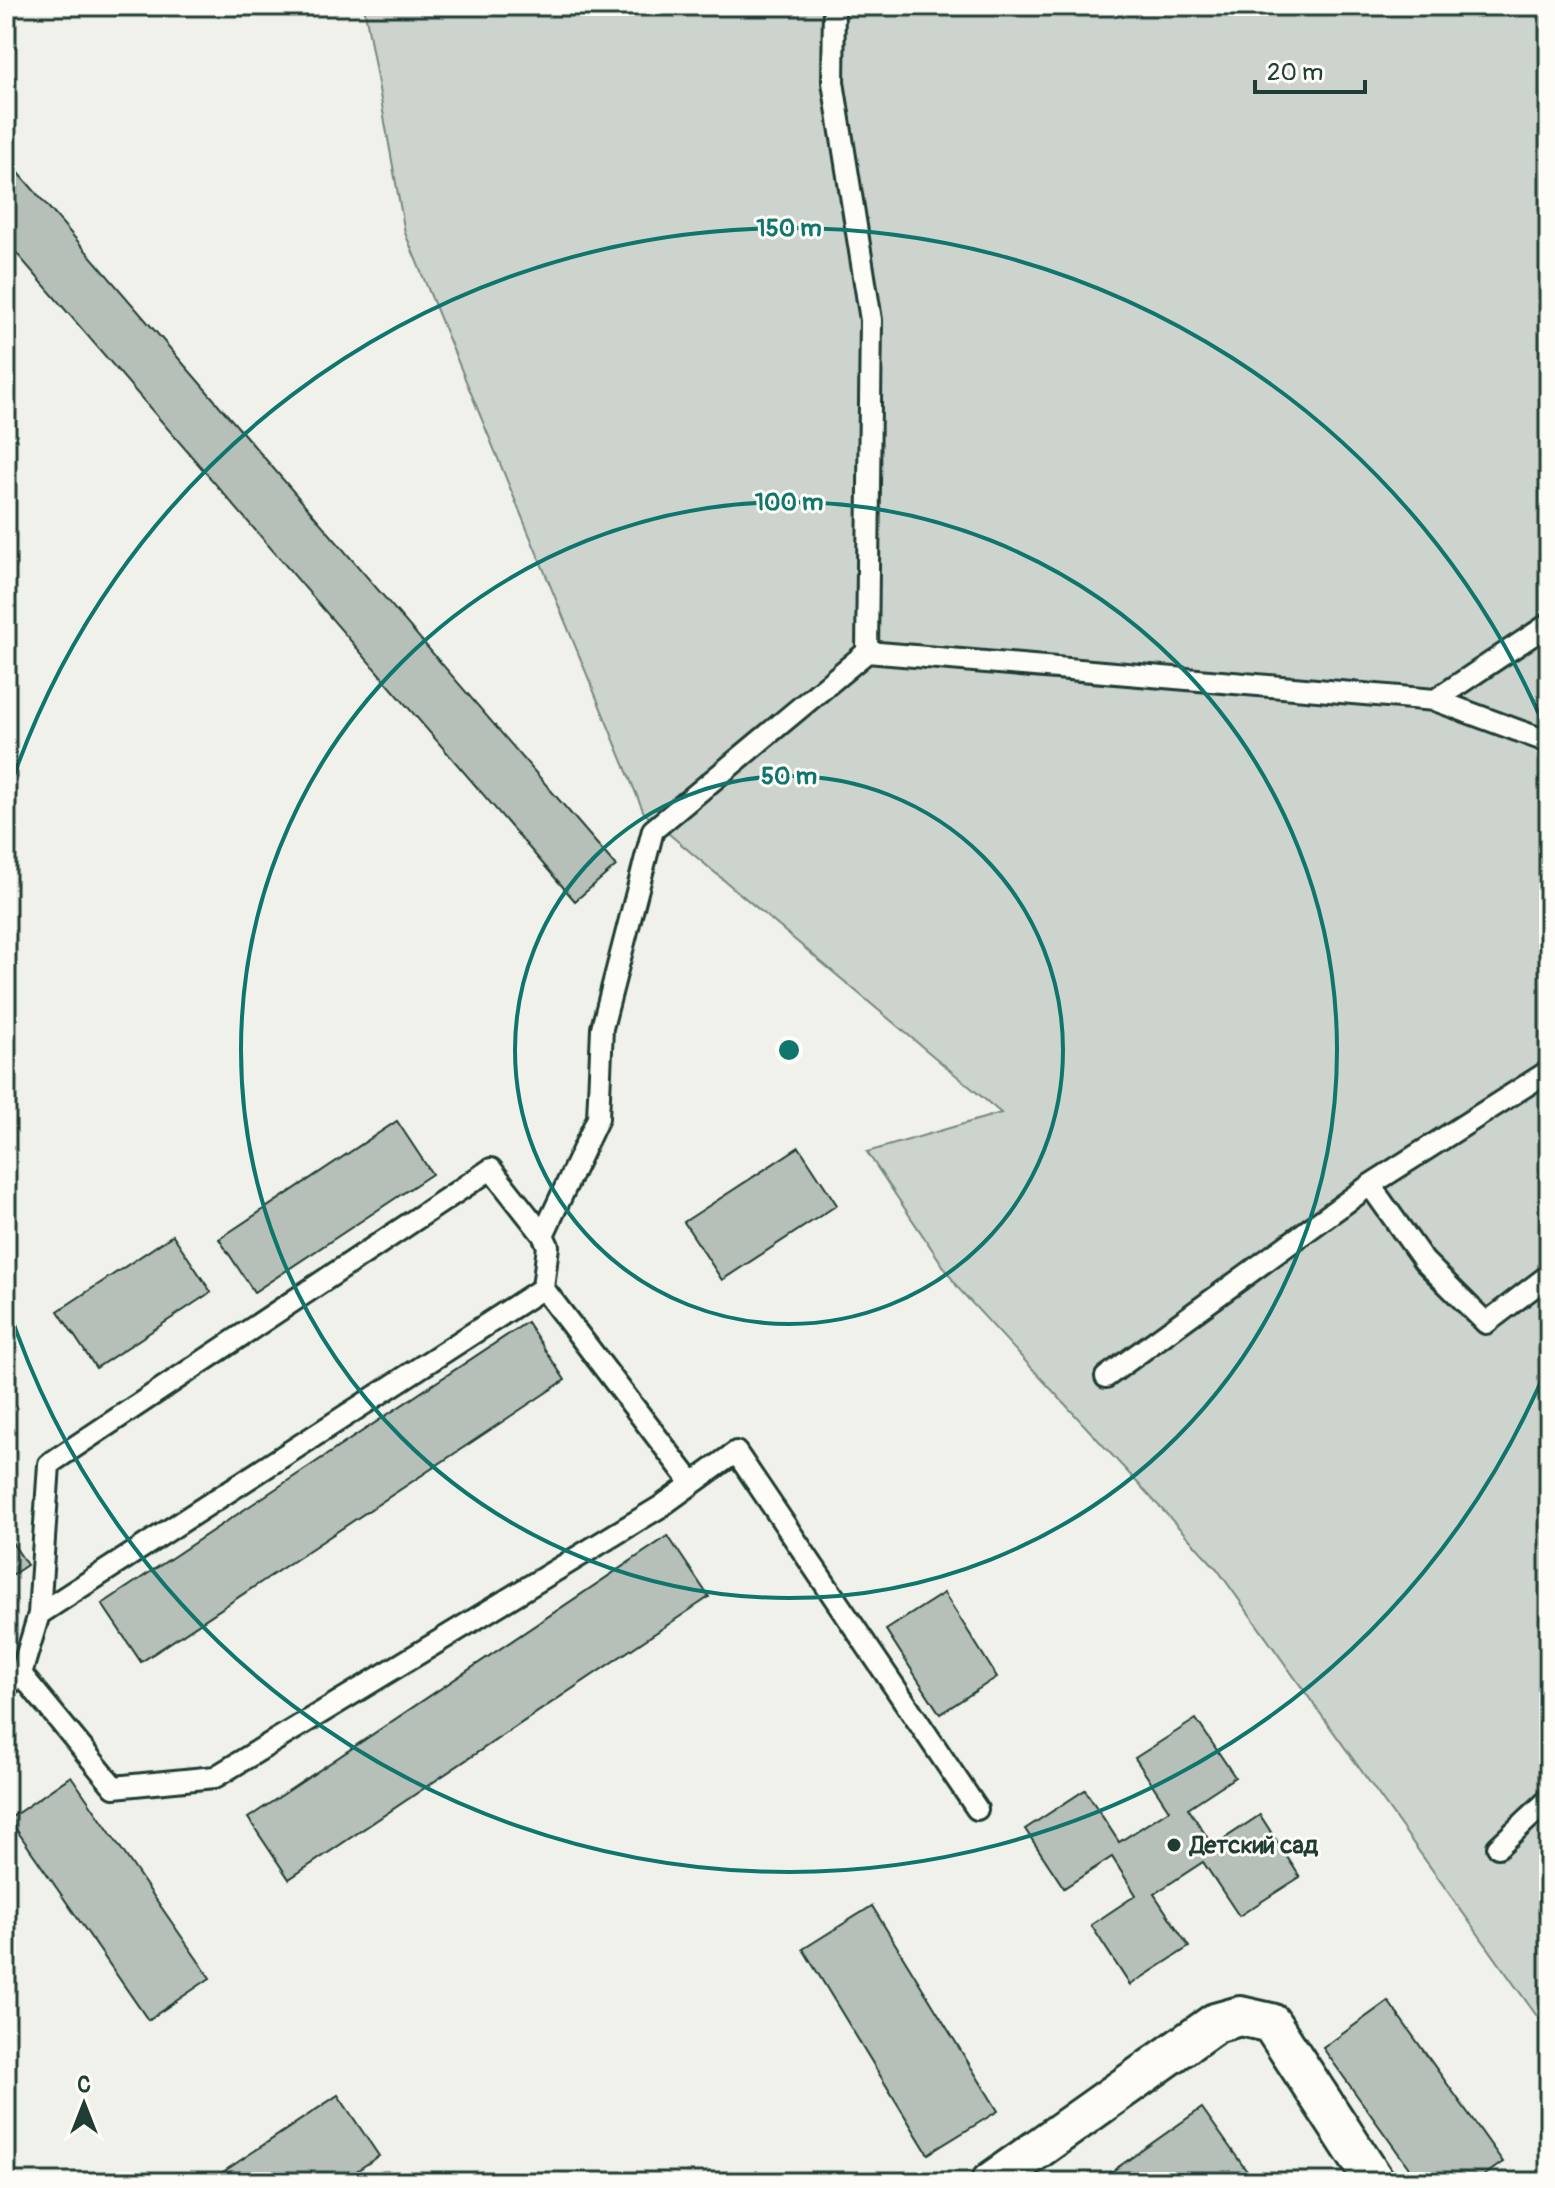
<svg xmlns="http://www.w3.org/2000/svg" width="1555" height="2188" font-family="Pangolin,sans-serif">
	<rect width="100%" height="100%" fill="#f0f1eb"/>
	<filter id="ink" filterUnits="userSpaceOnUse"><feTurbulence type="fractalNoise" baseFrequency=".0125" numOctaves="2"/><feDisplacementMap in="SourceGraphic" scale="16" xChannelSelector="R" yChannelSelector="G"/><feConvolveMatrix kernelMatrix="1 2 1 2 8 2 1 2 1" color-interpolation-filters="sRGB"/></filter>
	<g filter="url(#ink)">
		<path fill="#cdd3cd" stroke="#768880" stroke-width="2" d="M364,6h1185v2027l-332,-464 -259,-281 -91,-136 134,-39 -357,-300 -239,-580z"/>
		<path fill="#b6bfb8" stroke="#1f3d34" stroke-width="2" d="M6,158l610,708 -41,35 -569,-660z
			M397,1121l35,53 -178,118 -35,-53z
			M799,1147l38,58 -115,75 -38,-58z
			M173,1235l38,57 -115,76 -38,-57z
			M527,1322l38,58 -424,282 -39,-58z
			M6,1533l21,32 -21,14z
			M668,1536l41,61 -420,282 -41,-61z
			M944,1593l53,84 -57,37 -54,-84z
			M1196,1719l39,58 -47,31 25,38 47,-31 40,62 -61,39 -36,-54 -49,32 35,53 -59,38 -39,-60 45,-30 -24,-38 -48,31 -39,-59 60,-39 34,52 50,-32 -34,-52z
			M71,1776l139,202 -62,42 -139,-201z
			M872,1906l126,205 -70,43 -125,-205z
			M1388,2001l115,161 -28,20h-56l-96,-134z
			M338,2095l41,61 -39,26h-123l-3,-4z
			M1202,2108l51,72 -3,2h-153z"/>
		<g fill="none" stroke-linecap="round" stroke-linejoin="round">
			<g stroke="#1f3d34" stroke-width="26">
				<path id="lane" d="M834,6l-1,76 38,238 -4,332
					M1435,700l114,-76
					M1370,1185l54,76 62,62 63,-48
					M543,1235l5,11 -5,42 149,195
					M1106,1377l264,-192 179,-114
					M39,1614l504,-326
					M21,1674l93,113 101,-10 445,-270 76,-55 241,357
					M6,1686l15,-12 18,-60 10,-150 442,-295 52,66 55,-117 4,-90 51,-198 214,-178 568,48 114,42
					M1498,1847l51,-48"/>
			</g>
			<g stroke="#1f3d34" stroke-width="44">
				<path id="street" d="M991,2182l224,-159 25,-7 31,7 104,159"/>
			</g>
			<use href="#lane" stroke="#fdfcf7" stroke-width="20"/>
			<use href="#street" stroke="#fdfcf7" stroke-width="38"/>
		</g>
	</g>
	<g fill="none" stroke="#0f766e" stroke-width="4">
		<circle cx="789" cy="1050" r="274"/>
		<circle cx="789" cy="1050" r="548"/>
		<path d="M1548 1365A822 822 0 0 1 7 1304M7 796A822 822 0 0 1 1548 735"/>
	</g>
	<circle fill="#1f3d34" stroke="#fdfcf7" stroke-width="3" cx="1174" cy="1845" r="8"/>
	<g text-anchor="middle" stroke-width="6" stroke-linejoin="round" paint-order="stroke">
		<g font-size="24" font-weight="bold" fill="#1f3d34" stroke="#fdfcf7" text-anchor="start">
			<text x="1190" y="1853">Детский сад</text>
		</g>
	</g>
	<circle cx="789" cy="1050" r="12" fill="#0f766e" stroke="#fdfcf7" stroke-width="4"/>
	<g font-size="24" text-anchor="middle" font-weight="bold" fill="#0f766e" stroke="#fdfcf7" stroke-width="6" stroke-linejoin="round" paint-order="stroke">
		<text x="789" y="236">150 m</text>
		<text x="789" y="510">100 m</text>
		<text x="789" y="784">50 m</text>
	</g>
	<rect width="1555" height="2188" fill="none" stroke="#fdfcf7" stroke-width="32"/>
	<rect x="16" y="16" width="1523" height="2156" fill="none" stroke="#1f3d34" stroke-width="3" filter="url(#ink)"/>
	<g transform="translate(84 2104)" stroke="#fdfcf7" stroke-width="6" paint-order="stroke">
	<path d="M0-6L14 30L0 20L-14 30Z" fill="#1f3d34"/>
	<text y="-12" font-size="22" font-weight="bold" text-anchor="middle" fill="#1f3d34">С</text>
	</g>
	<path d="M1255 80v12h110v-12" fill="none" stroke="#1f3d34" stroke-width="4"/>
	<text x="1267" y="80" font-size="24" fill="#1f3d34" stroke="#fdfcf7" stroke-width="6" paint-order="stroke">20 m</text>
</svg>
